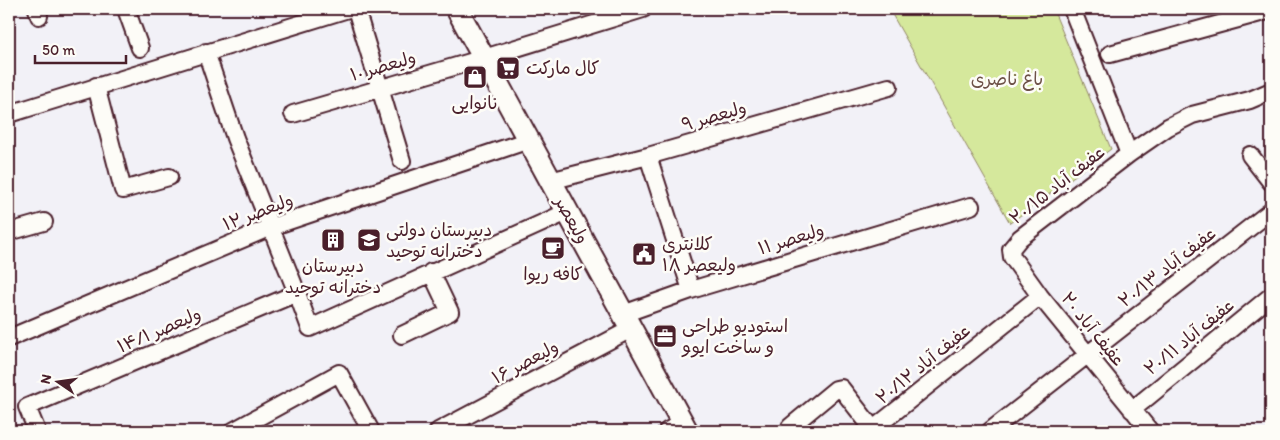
<svg xmlns="http://www.w3.org/2000/svg" width="1280" height="440" font-family="Itim,'Playpen Sans Arabic',sans-serif">
	<rect width="100%" height="100%" fill="#f2f1f7"/>
	<filter id="ink" filterUnits="userSpaceOnUse"><feTurbulence type="fractalNoise" baseFrequency=".02" numOctaves="2"/><feDisplacementMap in="SourceGraphic" scale="10" xChannelSelector="R" yChannelSelector="G"/><feConvolveMatrix kernelMatrix="1 2 1 2 8 2 1 2 1" color-interpolation-filters="sRGB"/></filter>
	<g filter="url(#ink)">
		<path fill="#d5e89c" stroke="#908464" d="M889,9h164l58,140 -101,74z"/>
		<g fill="none" stroke-linecap="round" stroke-linejoin="round">
			<g stroke="#4a1f2b" stroke-width="20">
				<path id="minor" d="M37,9l2,7
					M126,9l14,39
					M356,9l46,152
					M1072,9l57,145
					M206,52l29,86 62,155
					M1110,54l161,-44
					M96,86l27,104 46,-13
					M9,114l339,-105
					M293,114l191,-56 159,-49
					M1250,155l21,27
					M648,156l43,134
					M550,181l98,-25 241,-69
					M9,232l35,-10
					M623,314l68,-24 280,-84
					M402,335l48,-23 -19,-40
					M9,338l262,-111 258,-87
					M1132,410l139,-114
					M790,427l46,-38 5,-1 28,36 4,3 4,-1 163,-130
					M37,431l-10,-24 270,-114 13,35 257,-116
					M233,431l106,-58 32,58
					M438,431l193,-102
					M667,431l15,-8
					M990,431l281,-220
					M1150,431l-110,-135 -28,-39 -1,-8 9,-11 109,-84 39,-27 24,-12 58,-15 21,-9"/>
			</g>
			<g stroke="#4a1f2b" stroke-width="25">
				<path id="major" d="M457,9l230,422"/>
			</g>
			<use href="#minor" stroke="#fdfcf7" stroke-width="16"/>
			<use href="#major" stroke="#fdfcf7" stroke-width="21"/>
		</g>
	</g>
	<defs>
		<g id="supermarket-square" transform="scale(1.25)"><rect x="-9" y="-9" width="18" height="18" rx="4" fill="#4a1f2b" stroke="#fdfcf7"/><path d="M-6-5.5h2.5l.6 2H6L4.5 2H-2.5L-4.4-4H-6ZM-1.5 3.2a1.3 1.3 0 1 0 .1 0ZM3 3.2a1.3 1.3 0 1 0 .1 0Z" fill="#fff"/></g>
		<g id="shop-square" transform="scale(1.25)"><rect x="-9" y="-9" width="18" height="18" rx="4" fill="#4a1f2b" stroke="#fdfcf7"/><path d="M-5-2.5h2.3a2.7 3.5 0 0 1 5.4 0H5L5.5 6h-11ZM-1.5-2.5h3a1.5 2.3 0 0 0-3 0Z" fill="#fff"/></g>
		<g id="building-square" transform="scale(1.25)"><rect x="-9" y="-9" width="18" height="18" rx="4" fill="#4a1f2b" stroke="#fdfcf7"/><path d="M-4-6H4V6H1V3H-1V6H-4ZM-2.5-4.3h1.7v1.8h-1.7ZM.8-4.3h1.7v1.8H.8ZM-2.5-1h1.7V.8h-1.7ZM.8-1h1.7V.8H.8Z" fill="#fff"/></g>
		<g id="school-square" transform="scale(1.25)"><rect x="-9" y="-9" width="18" height="18" rx="4" fill="#4a1f2b" stroke="#fdfcf7"/><path d="M0-5L7-2L0 1L-7-2ZM-4 1L0 2.5L4 1V4Q0 6-4 4Z" fill="#fff"/></g>
		<g id="cafe-square" transform="scale(1.25)"><rect x="-9" y="-9" width="18" height="18" rx="4" fill="#4a1f2b" stroke="#fdfcf7"/><path d="M-5.5-4.5H6V0H3Q3 3.5 0 3.5H-2.5Q-5.5 3.5-5.5 0ZM3-3.2v2h1.7v-2ZM-6 4.5H4V6H-6Z" fill="#fff"/></g>
		<g id="civic-square" transform="scale(1.25)"><rect x="-9" y="-9" width="18" height="18" rx="4" fill="#4a1f2b" stroke="#fdfcf7"/><path d="M-.6-6.5H3V-4.5H.6V-3L4-1V1h2V6H-6V1h2V-1L-.6-3ZM-1.2 2.5V6h2.4V2.5Z" fill="#fff"/></g>
		<g id="office-square" transform="scale(1.25)"><rect x="-9" y="-9" width="18" height="18" rx="4" fill="#4a1f2b" stroke="#fdfcf7"/><path d="M-6-3h4V-5.5h4V-3h4V5H-6ZM-1-4.5V-3h2v-1.5ZM-6 0V1H6V0Z" fill="#fff"/></g>
	</defs>
	<g fill-rule="evenodd">
		<use href="#supermarket-square" x="508" y="68"/>
		<use href="#shop-square" x="475" y="77"/>
		<use href="#building-square" x="333" y="240"/>
		<use href="#school-square" x="369" y="240"/>
		<use href="#cafe-square" x="553" y="248"/>
		<use href="#civic-square" x="644" y="254"/>
		<use href="#office-square" x="665" y="336"/>
	</g>
	<g text-anchor="middle" stroke-width="5" stroke-linejoin="round" paint-order="stroke">
		<g font-size="18" fill="#4a1f2b" stroke="#fdfcf7">
			<text transform="translate(383 66) rotate(-16)" y="6">۱۰ ولیعصر</text>
			<text transform="translate(714 116) rotate(-16)" y="6">۹ ولیعصر</text>
			<text transform="translate(1057 185) rotate(-38)" y="6">عفیف آباد ۲۰/۱۵</text>
			<text transform="translate(258 212) rotate(-21)" y="6">۱۲ ولیعصر</text>
			<text transform="translate(572 220) rotate(61)" y="6">ولیعصر</text>
			<text transform="translate(791 239) rotate(-17)" y="6">۱۱ ولیعصر</text>
			<text transform="translate(1167 267) rotate(-38)" y="6">عفیف آباد ۲۰/۱۳</text>
			<text transform="translate(1093 329) rotate(51)" y="6">عفیف آباد ۲۰</text>
			<text transform="translate(159 330) rotate(-23)" y="6">۱۴/۱ ولیعصر</text>
			<text transform="translate(1189 337) rotate(-39)" y="6">عفیف آباد ۲۰/۱۱</text>
			<text transform="translate(525 362) rotate(-28)" y="6">۱۶ ولیعصر</text>
			<text transform="translate(923 364) rotate(-39)" y="6">عفیف آباد ۲۰/۱۲</text>
		</g>
		<g font-size="18" fill="#4a1f2b" stroke="#fdfcf7" text-anchor="start">
			<text x="526" y="74">کال مارکت</text>
			<text x="475" y="109" text-anchor="middle">نانوایی</text>
			<text x="386" y="236">دبیرستان دولتی<tspan x="386" dy="21">دخترانه توحید</tspan></text>
			<text x="662" y="250">کلانتری<tspan x="662" dy="21">۱۸ ولیعصر</tspan></text>
			<text x="333" y="272" text-anchor="middle">دبیرستان<tspan x="333" dy="21">دخترانه توحید</tspan></text>
			<text x="553" y="280" text-anchor="middle">کافه ریوا</text>
			<text x="682" y="332">استودیو طراحی<tspan x="682" dy="21">و ساخت ایوو</tspan></text>
		</g>
		<g font-size="18" fill="#6d5147" stroke="#fdfcf7">
			<text x="1007" y="85">باغ ناصری</text>
		</g>
	</g>
	<rect width="1280" height="440" fill="none" stroke="#fdfcf7" stroke-width="30"/>
	<rect x="15" y="15" width="1250" height="410" fill="none" stroke="#4a1f2b" stroke-width="2" filter="url(#ink)"/>
	<g transform="translate(58 382) rotate(283)" stroke="#fdfcf7" stroke-width="4" paint-order="stroke">
	<path d="M0-4L9 19L0 12L-9 19Z" fill="#4a1f2b"/>
	<text y="-8" font-size="14" font-weight="bold" text-anchor="middle" fill="#4a1f2b">N</text>
	</g>
	<path d="M35 55v8h91v-8" fill="none" stroke="#4a1f2b" stroke-width="2.5"/>
	<text x="42" y="55" font-size="15" fill="#4a1f2b" stroke="#fdfcf7" stroke-width="4" paint-order="stroke">50 m</text>
</svg>
